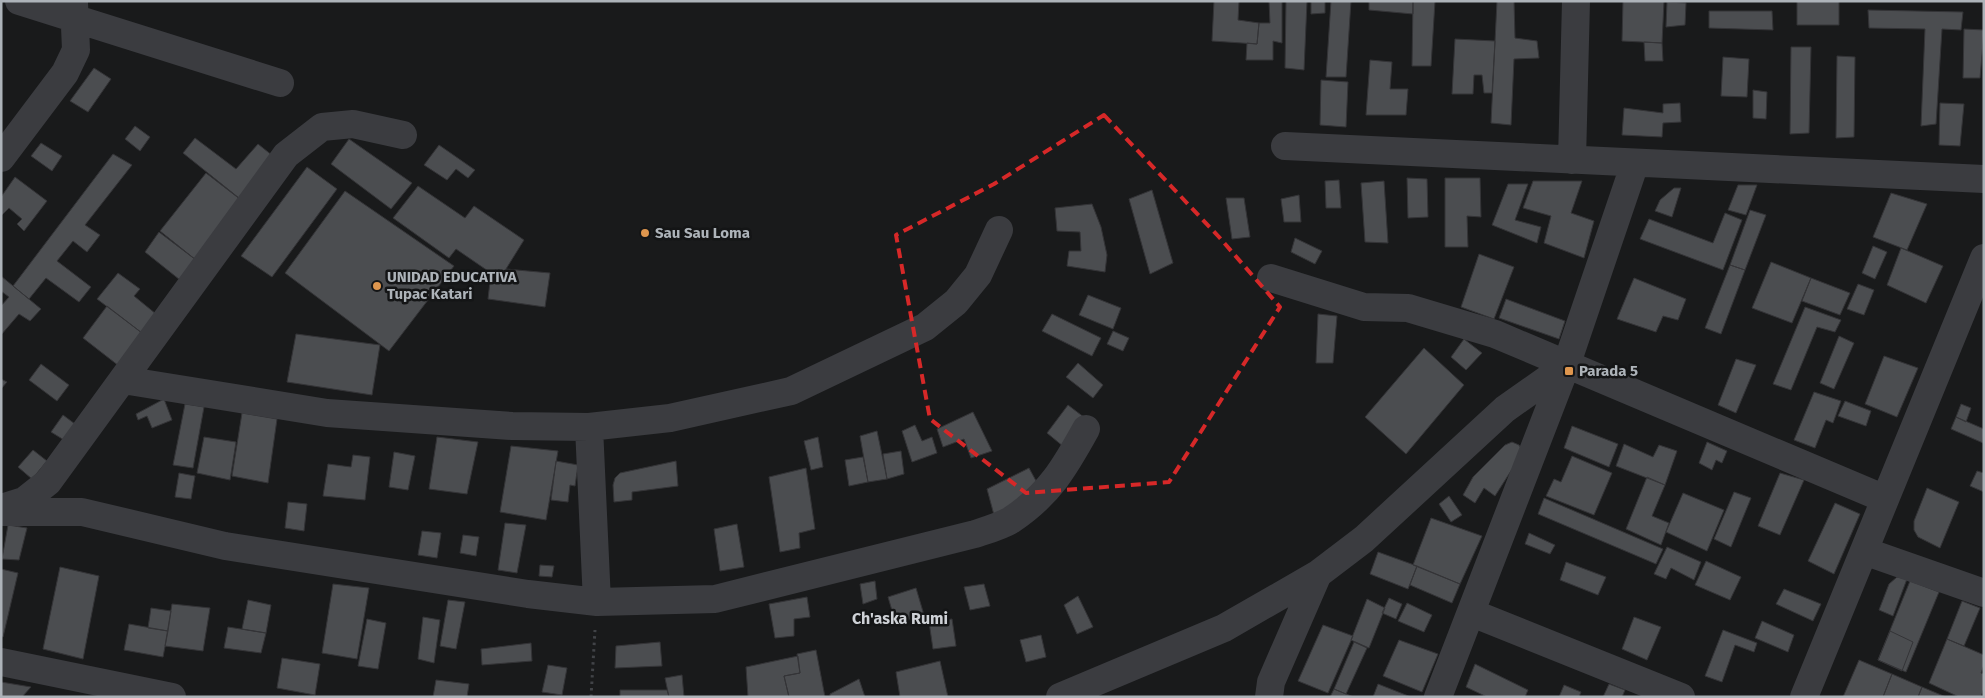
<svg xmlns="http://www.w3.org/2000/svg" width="1985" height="698" font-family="'Fira Sans',sans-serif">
	<rect width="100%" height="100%" fill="#191a1b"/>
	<path fill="#4b4d50" stroke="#343437" d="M1214,1h25l-1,19 21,3 -2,21 -45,-3z
		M1269,1h13v42l-9,-2v19h-27l1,-17 10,1 2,-21h11z
		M1286,1h21l-3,69 -19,-2z
		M1311,1h14v12l-14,1z
		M1331,1h20l-5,76h-20z
		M1369,1h44v13l-44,-4z
		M1413,1h22l-4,65h-19z
		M1497,1h17l1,37 22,3 2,17 -25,1 -3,66 -20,-2z
		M1623,1h41l-2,42 -40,-2z
		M1797,1h42v24h-42z
		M1667,2l19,1 -1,22 -19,2z
		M1868,10l95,2 -2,18 -19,-1 -6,95 -15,2 4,-97 -56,-1z
		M1709,11h63l1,19 -64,-2z
		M1964,29l20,1 -4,48h-17z
		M1455,39l40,2 -3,52h-8l-2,-18h-8l-1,19h-21z
		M1644,42l18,1 1,18h-18z
		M1791,47h20l-2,86 -19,1z
		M1837,56l18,1 -1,80 -18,1z
		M1723,57l26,2 -2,38 -26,-1z
		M1370,60l22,2 -2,27h18l-2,26h-40z
		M94,68l17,11 -23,33 -18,-11z
		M1321,80l27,2 -2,45 -26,-2z
		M1753,90l14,2 -1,27 -13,-1z
		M1680,103l1,19 -18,1 -1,14 -40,-2 2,-27 39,5v-9z
		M1940,103l24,1 -4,42 -21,-1z
		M135,126l15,11 -10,14 -15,-12z
		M195,138l41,31 22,-25 15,12 -34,42 -56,-45z
		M349,139l63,44 -21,26 -60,-45z
		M41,143l21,13 -10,15 -21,-15z
		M439,145l36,25 -7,8 -12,-9 -9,11 -23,-15z
		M113,154l19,11 -47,60 15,10 -13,17 -14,-11 -16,20 34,26 -12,15 -33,-24 -17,21 -16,-13z
		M307,167l30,22 -65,88 -31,-21z
		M206,173l35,27 -45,60 -36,-29z
		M15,177l32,24 -23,30 -7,-7 5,-5 -13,-11 -8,8v-19z
		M1407,178l20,1 1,38 -20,1z
		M1445,178h35l1,39 -14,-1 1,31h-23z
		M1339,180l2,28h-15l-1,-27z
		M1384,181l4,62 -23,-1 -4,-59z
		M1533,181h49l-11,32 23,8 -10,37 -40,-15 7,-27 -28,-8z
		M1508,184h20l-13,36 26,7 -4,16 -45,-18z
		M1738,185h19l-11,30 -18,-5z
		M418,186l47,32 9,-12 50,34 -18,29 44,4 -5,34 -57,-8 3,-26 -35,-24 -7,9 -56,-40z
		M1674,188h7l-9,29 -17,-6 5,-11z
		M1152,190l21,73 -23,11 -21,-75z
		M345,191l109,75 -65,85 -104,-78z
		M1891,193l36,11 -20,46 -34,-13z
		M1299,195l2,27h-17l-3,-23z
		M1226,198h18l6,39 -18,2z
		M1092,204l9,23 6,28 -2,17 -38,-6 2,-15h12l-1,-19 -23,-1 -2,-23z
		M1750,210l16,5 -21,55 -15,-5z
		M1725,213l17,7 -19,50 -83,-31 9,-20 64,24z
		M159,232l37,28 -16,20 -35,-28z
		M1295,238l27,13 -7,13 -24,-12z
		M1873,246l14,6 -12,27 -13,-6z
		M1901,248l42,18 -17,37 -39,-18z
		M1479,254l35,13 -20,52 -33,-12z
		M1771,262l40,16 -19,45 -40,-15z
		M1730,265l15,5 -24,64 -16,-6z
		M118,273l22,16 -6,7 22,18 -14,19 -45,-34z
		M1,276l40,33 -11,12 -11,-7 -18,21v-29l8,-9 -8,-6z
		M1634,278l52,21 -8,21 -15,-4 -7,16 -39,-13z
		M1811,278l39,15 -10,22 -38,-14z
		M1858,284l16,6 -10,25 -17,-6z
		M1088,295l33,13 -8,21 -34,-14z
		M1506,299l59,22 -6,18 -60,-21z
		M107,306l35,27 -23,33 -36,-28z
		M1805,307l36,13 -6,12 -18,-5 -26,63 -18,-6z
		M1052,314l49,24 -9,18 -50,-25z
		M1318,314l19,2 -4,47h-17z
		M1113,331l16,7 -6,13 -16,-7z
		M296,334l84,11 -8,50 -85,-13z
		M1839,336l15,7 -20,46 -14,-6z
		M1464,339l18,14 -16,17 -15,-13z
		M1424,348l40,37 -58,69 -41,-37z
		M1884,356l34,12 -21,49 -32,-13z
		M1736,359l20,6 -20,48 -18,-8z
		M1078,363l25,22 -10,13 -27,-21z
		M41,364l28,21 -12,16 -28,-21z
		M1,379l6,3 -6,7z
		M1814,392l27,9 -8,22 -7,-3 -11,28 -21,-8z
		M164,399l8,21 -20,8 -5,-12 -9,4 -2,-6z
		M1845,401l26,10 -5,15 -28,-10z
		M185,404l19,3 -11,61 -20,-3z
		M1961,404l10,4 -5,14 -10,-5z
		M1068,405l17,13 -21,29 -17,-14z
		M973,412l19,39 -21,7 -7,-19 -21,8 -6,-18z
		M242,413l35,6 -9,64 -36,-7z
		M63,415l12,9 -11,16 -13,-8z
		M1956,417l28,12 -1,14 -32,-14z
		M915,425l7,16 10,-4 5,16 -25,9 -10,-31z
		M1572,426l46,18 -9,23 -45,-19z
		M877,431l10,48 -19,3 -8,-46z
		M204,437l32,5 -6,38 -33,-7z
		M437,437l41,5 -11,52 -38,-5z
		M818,437l5,30 -12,3 -7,-29z
		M1512,442l7,3 4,7 -28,44 -11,-8 -9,15 -12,-8 10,-18 32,-32z
		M1707,442l20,9 -5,12 -6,-3 -4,10 -13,-7z
		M1624,444l29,13 6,-12 18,6 -12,34 -49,-19z
		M511,446l47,5 -12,69 -46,-8z
		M33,450l14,11 -15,18 -14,-12z
		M901,451l3,23 -17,5 -4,-25z
		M394,452l21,4 -7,34 -19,-3z
		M353,455l17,2 -5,43 -42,-4 5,-32 23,3z
		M1572,456l40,17 -18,42 -48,-19 8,-17 7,3z
		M863,457l5,25 -19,4 -4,-26z
		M556,461l22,4 -3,21 -5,-1 -2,17 -17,-2z
		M676,461l2,25 -46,6v8l-18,2 -1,-17 2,-7 5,-5z
		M806,468l9,61 -16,4 1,15 -20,4 -11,-75z
		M1029,468l12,22 -47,25 -7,-26z
		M1977,471l7,2v19l-14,-6z
		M179,473l16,3 -4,23 -16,-2z
		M1780,473l24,7 -24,55 -22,-9z
		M1647,477l18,8 -13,31 17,7 -8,22 -35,-16z
		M1927,488l32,14 -19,46 -22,-11 -4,-7v-9z
		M1734,492l17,6 -20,49 -17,-8z
		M1683,493l41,17 -17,41 -41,-19z
		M1449,496l13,19 -11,7 -12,-18z
		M1544,498l119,51 -7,15 -118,-50z
		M288,502l19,2 -3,27 -19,-3z
		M1835,503l25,11 -26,60 -26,-13z
		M1431,518l51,18 -22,48 -47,-19z
		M505,523l21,2 -9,48 -19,-3z
		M737,524l7,43 -24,4 -6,-42z
		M8,525l19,3 -8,32 -17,-1z
		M422,531l19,2 -4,25 -19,-3z
		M1529,533l26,12 -5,9 -25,-10z
		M463,535l16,2 -3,19 -16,-3z
		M1667,547l34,15 -7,18 -23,-12 -5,11 -12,-5z
		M1378,552l39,14 -9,23 -38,-15z
		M1706,561l35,16 -11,23 -35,-15z
		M1566,562l40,15 -8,18 -38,-15z
		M540,565l14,1 -2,11 -13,-1z
		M1417,566l43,18 -8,19 -42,-18z
		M60,567l39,9 -16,83 -40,-10z
		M1,569l17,4 -15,64 -2,-1z
		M1897,577l10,2 -14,37 -14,-6 10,-26z
		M875,581l2,18 -14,5 -3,-20z
		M1910,581l29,11 -33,80 -28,-12z
		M333,584l36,4 -12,71 -35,-6z
		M984,584l6,22 -20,4 -6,-23z
		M916,588l8,27 -28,9 -8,-27z
		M1784,589l37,15 -8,17 -37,-17z
		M1078,596l15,31 -16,7 -13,-29z
		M807,597l3,20 -16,2v17l-19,2 -6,-34z
		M1389,598l13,6 -6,15 -14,-6z
		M1367,599l18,9 -16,40 -18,-8z
		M248,600l23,5 -5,28 -24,-4z
		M448,600l17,2 -9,47 -16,-3z
		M1962,601l18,7 -16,38 -17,-7z
		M1407,603l25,12 -8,17 -26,-11z
		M172,604l38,4 -7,43 -38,-5z
		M151,608l20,3 -3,20 -20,-3z
		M423,617l17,3 -6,43 -16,-4z
		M1634,617l27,10 -14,33 -25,-11z
		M367,619l19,4 -8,46 -20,-3z
		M952,619l4,27 -23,3 -4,-27z
		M1762,621l32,14 -6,17 -33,-14z
		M129,624l39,7 -5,26 -39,-7z
		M1323,625l30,11 -25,57 -30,-12z
		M228,627l38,6 -5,20 -37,-5z
		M1723,630l34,13 -3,9 -19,-7 -13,37 -17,-6z
		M1890,631l23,11 -11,29 -24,-11z
		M1041,635l5,22 -20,5 -6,-22z
		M1947,639l37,16v10l-3,8 3,1v14l-3,9h-22l-30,-14z
		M1399,640l39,14 -16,38 -39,-16z
		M660,642l2,24 -47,2 1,-22z
		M1354,642l13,6 -21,46 -12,-5z
		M531,643l1,18 -50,4 -1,-16z
		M816,650l9,47h-36l-5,-21 16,-3 -3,-19z
		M798,656l2,17 -16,3 5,21h-41l-2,-30z
		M282,658l38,6 -5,31 -38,-7z
		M1859,660l33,14 -9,23h-40z
		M940,661l8,36h-48l-4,-25z
		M1475,664l53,26 -3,7h-38l-21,-10z
		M548,665l19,3 -5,27 -20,-3z
		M1892,674l30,13 -4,10h-35z
		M682,675l2,22h-15l-4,-19z
		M859,679l6,18h-35v-3z
		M436,680l33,4 -2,13h-34z
		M1,682l30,5 -9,10h-21z
		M1378,684l33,13h-38z
		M1609,684l16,6 -3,7h-19z
		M1564,685l17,7 -2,5h-20z
		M1922,687l24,10h-28z
		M1334,689l12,5 8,3h-24z
		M620,690h47l2,7h-49z"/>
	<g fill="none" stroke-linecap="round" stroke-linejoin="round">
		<path stroke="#414347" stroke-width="3" stroke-dasharray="2.5 4" stroke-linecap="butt" d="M591,697l4,-67"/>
		<path stroke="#3b3c40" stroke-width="28" d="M19,1l261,82
			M1285,146l699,33
			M1,158l64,-85 11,-23 -2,-47
			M1572,160l4,-159
			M1271,278l93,29 44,1 87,26 390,165
			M123,380l204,33 185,13 77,1 81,-9 121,-27 134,-64 31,-25 22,-27 21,-45
			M589,427l8,175
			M1,508l23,-7 24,-19 238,-327 36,-28 31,-3 50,11
			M1,512h81l143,34 303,48 69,8 118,-3 260,-65c12,-4 26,-8 36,-14 38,-25 54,-53 75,-91
			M1864,551l120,42
			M1472,613l209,84
			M1,662l171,35
			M1060,697l164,-69 94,-54 46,-35 141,-130 61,-43
			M1269,697l2,-15 47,-108
			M1438,697l128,-331 69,-203
			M1804,697l180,-439"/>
	</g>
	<path fill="none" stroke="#d62828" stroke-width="4" stroke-dasharray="10 6" stroke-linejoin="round" d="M1104,115l115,122 61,70 -111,175 -143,11 -96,-74 -34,-184 98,-51z"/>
	<g fill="#de964e" stroke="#141516" stroke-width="2">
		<circle cx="645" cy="233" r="5"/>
		<circle cx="377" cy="286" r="5"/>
		<rect x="1564" y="366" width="10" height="10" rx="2.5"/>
	</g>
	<g text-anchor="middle" stroke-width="5" stroke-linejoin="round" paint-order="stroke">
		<g font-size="15" font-weight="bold" fill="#adb3b9" stroke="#141516" text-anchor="start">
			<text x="655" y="238">Sau Sau Loma</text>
			<text x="387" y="282">UNIDAD EDUCATIVA<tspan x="387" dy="17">Tupac Katari</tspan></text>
			<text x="1579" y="376">Parada 5</text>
		</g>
		<g font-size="16" font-weight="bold" fill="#ced1d6" stroke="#141516">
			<text x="900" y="624">Ch'aska Rumi</text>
		</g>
	</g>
	<rect width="1985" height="698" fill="none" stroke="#adb3b9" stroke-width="5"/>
</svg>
